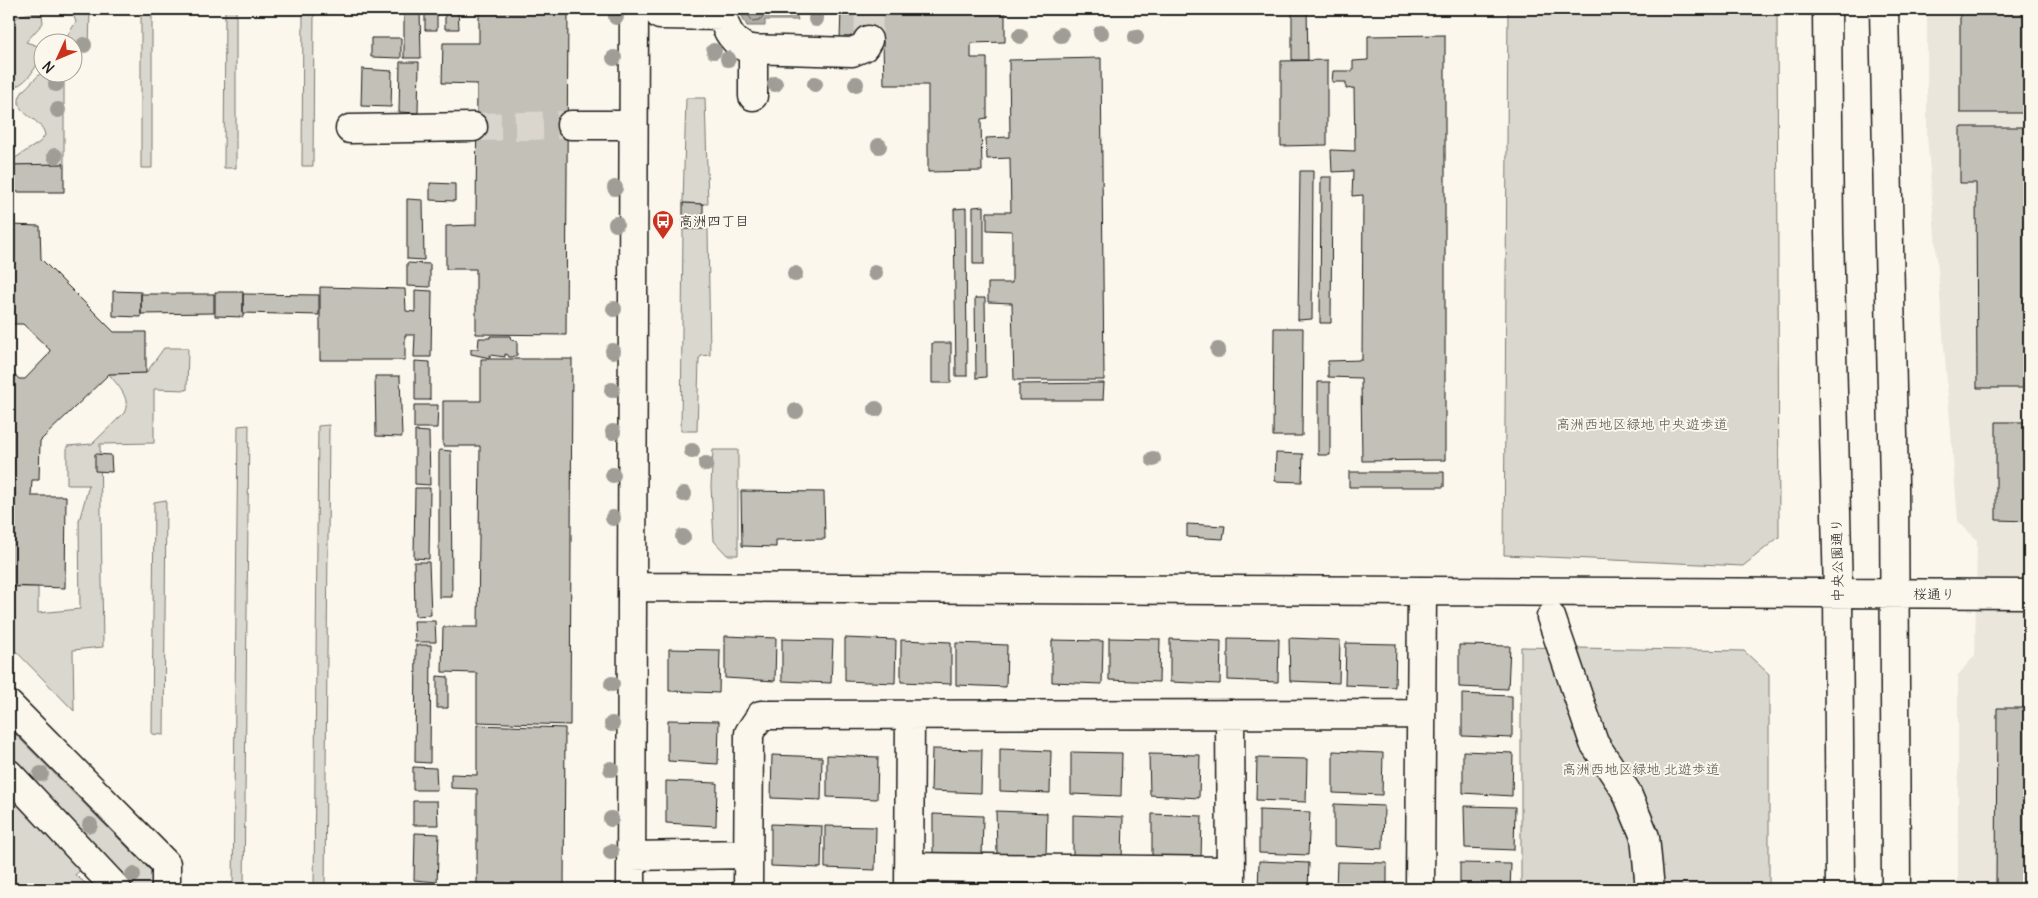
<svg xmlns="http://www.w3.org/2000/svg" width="2038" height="898" font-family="Delius,'Klee One',sans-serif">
	<rect width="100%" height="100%" fill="#fbf7ec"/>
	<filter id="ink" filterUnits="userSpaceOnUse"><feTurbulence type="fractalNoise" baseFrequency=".02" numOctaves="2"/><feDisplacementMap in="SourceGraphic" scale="10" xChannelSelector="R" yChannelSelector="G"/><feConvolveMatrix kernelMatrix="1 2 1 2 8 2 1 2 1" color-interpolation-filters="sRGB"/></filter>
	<g filter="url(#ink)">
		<path fill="#eae6dc" d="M1927,9h102v880h-71v-214l17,-20 2,-115 -19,-19 -31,-386z"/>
		<path fill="#dad7ce" stroke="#7b7a75" d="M71,9h19l-1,41 -16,1 -1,-9h-9l13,-20z
			M141,9h11v159h-11z
			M225,9h11v159h-12z
			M303,9h11l-1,157h-11z
			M1508,9h269l2,528 -36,29 -239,-11z
			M34,13l8,1 1,9 -17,19 12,4 4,6c-4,14 -17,36 -33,35v-64l12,-8z
			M42,71v1l22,1v91l-55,1v-3l31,-20 5,-7c-3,-19 -38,-21 -22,-44 6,-7 14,-13 19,-20z
			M686,98h19l3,106 -25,-1z
			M683,229h25l2,126 -9,1 -2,3 -2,72h-16z
			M164,348h24l-1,42 -33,-1v54l-54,1 3,203 -30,3 1,61 -65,-67v-57h29v26l42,-4 -1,-88 10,-36h-22v-39l25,-2 32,-31c8,-15 -7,-28 -15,-39l37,-1z
			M249,425l-5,464h-11l5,-463z
			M329,425l-4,464h-11l4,-463z
			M713,450h25v105h-11l-13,-14 -3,-55z
			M166,500l-2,235 -12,-1 2,-232z
			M1521,647l223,4 25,23v215h-248z
			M9,728l143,144v17h-24l-119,-135z
			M9,787l75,80 -9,8 18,14h-84z"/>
		<path fill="#afaca5" stroke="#74726e" d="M746,9l52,1 -2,3 2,7h-33v6h-18l-5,-10z"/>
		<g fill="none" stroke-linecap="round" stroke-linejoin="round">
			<path stroke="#575653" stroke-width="1" d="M749,9l-1,6 5,6 6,-1 6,-5h24l4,-6"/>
		</g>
		<path fill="#c3c0b8" stroke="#1c1c1c" d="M404,9h16l1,49h-17z
			M425,9h12v21h-12z
			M445,9h13l1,20h-14z
			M479,9h89l-2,326 -90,-1v-65h-30v-43l30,-1 1,-141 -35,-1 1,-40h36z
			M841,9h164v33l-34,1v15h16v60l-6,1 1,52 -54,1v-87h-44l-1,-44 -43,-1z
			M1292,9h15l1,51h-16z
			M1960,9h69v104h-69z
			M1445,35v425l-83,1 -1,-83 -33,-1v-16l34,-1 1,-165 -11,1 1,-25 -21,1 -1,-22 24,1 -1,-63 -8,1v-7h-14l1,-11h20v-10l15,-1v-24z
			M371,38h30v20l-30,-1z
			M1101,58l3,322h-90l-2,-77 -24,-1v-19h24v-52l-25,-1v-18h24l-1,-54 -23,1 -1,-21 24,-1 -1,-77z
			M1327,60v85l-46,1v-85z
			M400,62h19l-1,51 -19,-1z
			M362,69l30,2 -1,36 -30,-1z
			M1960,127h69v261h-52l-1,-205h-16z
			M64,164v28h-55v-27z
			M1300,171h13l-1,148 -14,1z
			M1321,177h11l-1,146h-11z
			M430,183l25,1v17l-25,-1z
			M407,199l16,1 1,60 -17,-1z
			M683,203l20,1v25h-20z
			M984,206v58h-11v-57z
			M966,208l1,168h-11l-2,-167z
			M9,225l31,1 1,33 73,73h32v41l-37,1 -69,67 -1,39h-7l-1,16h35l-1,92 -56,-2v-90h6v-16h-6v-112l10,11h6l24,-25 1,-4 -27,-26h-10l-4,5z
			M407,263l23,1v23l-23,-1z
			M320,287l85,2 1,22 9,1v-22l17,1 -1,66h-17l1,-22h-10v25h-85z
			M113,291l28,1v25l-28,-1z
			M215,292h28v25l-28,-1z
			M141,294h73v19l-73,1z
			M243,294l76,1v20l-76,-2z
			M975,298h10l1,79 -10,1z
			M1274,328h29l-1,108h-29z
			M490,336h20l1,4 6,1v14l-4,2h-4l-1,-2 -3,-1v3l-15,-2v3l-19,-4v-5h7l1,-11h11z
			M932,343h19v40h-19z
			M481,359h91l-2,366 -93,-3v-49l-35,-1 1,-45h35l2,-181h-37v-45h38z
			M415,361l15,1v38h-15z
			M375,376h25l2,61 -26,-1z
			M1318,382h12v73h-12z
			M1104,383l-1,17h-84v-16z
			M414,405h24l-1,23h-23z
			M1996,422h33v99l-33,-1z
			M415,431l14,1 1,53 -15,-1z
			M439,450l12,1 1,146h-13z
			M1276,453l27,1 -1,28 -27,-1z
			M95,454l16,1 1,17 -17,-1z
			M1349,472h95v15h-95z
			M415,488h15l-1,71 -15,-1z
			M741,491l83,1 1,47 -49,1v7l-34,-1z
			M1187,524l38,2 -2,13 -36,-2z
			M414,562h15l2,53 -16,1z
			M414,621h21l1,21h-21z
			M725,636l51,2 -1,43 -50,-3z
			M845,638l51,2 -1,43 -50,-2z
			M1109,638l51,1 -1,43 -50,-2z
			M1228,638l51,1 -1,43 -50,-2z
			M1289,638l51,2 -1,43 -49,-2z
			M782,639l51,1 -2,43 -49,-2z
			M1170,639l51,2 -1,43 -50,-2z
			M901,640l50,2v42l-50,-2z
			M1052,640l51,1 -1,43 -50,-2z
			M956,643l51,2 -1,42 -50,-2z
			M1346,643l50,1 -1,43 -50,-2z
			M416,645h15l-1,118 -15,-1z
			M1459,645l51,1 -2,43 -49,-2z
			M669,649l51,1 -1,43 -50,-2z
			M437,676l11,1v31h-11z
			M1462,694l50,2v42l-50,-2z
			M1997,708h32v181h-33z
			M668,720l51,1 -1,43 -50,-3z
			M477,725l88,3 -1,161h-87v-100l-26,-1v-14l26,1z
			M932,749l50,1 -1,43 -50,-2z
			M1000,749l51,2 -1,42 -50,-2z
			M1333,751l50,2 -1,42 -49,-2z
			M1463,751l50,2 -1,43 -49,-3z
			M1071,752l51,1 -1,43 -50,-2z
			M1149,754l51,1 -1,43 -49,-3z
			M772,755l50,2 -1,43 -50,-2z
			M827,755l51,2 -1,42 -50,-2z
			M1257,758l50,1 -1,43 -50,-2z
			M413,767l23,1 1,22h-24z
			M666,781l51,2 -1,43 -50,-3z
			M413,801h24l1,24h-25z
			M1334,804l50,2 -1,43 -49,-3z
			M1464,806l51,1 -1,43 -49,-2z
			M1259,810l51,2 -2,43 -49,-2z
			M996,811l51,2 -1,43 -49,-2z
			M933,814l50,2 -1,43 -49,-3z
			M1152,814l50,2 -1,43 -49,-2z
			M1073,815l50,2 -1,43 -49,-2z
			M771,824l51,2 -1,42 -50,-2z
			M825,826l51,1 -1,43 -50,-2z
			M415,833l24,1 -2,48 -23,-2z
			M1259,861l50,2 -1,26h-50z
			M1337,862l50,1v26h-51z
			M1460,863l51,1 -1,25h-50z
			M669,883l50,1v5h-50z"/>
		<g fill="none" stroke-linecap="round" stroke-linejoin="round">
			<path stroke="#dad6cd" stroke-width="28" stroke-dasharray="28 14" stroke-linecap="butt" d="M868,40l1,-31
				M473,127l98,-2"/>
			<g stroke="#1c1c1c" stroke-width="31">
				<path id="minor" d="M1827,9l2,223 9,361 2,296
					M1884,9l10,475 2,405
					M660,15l63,1 1,-7
					M723,16c3,16 10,26 25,33l104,3 12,-5 4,-7
					M753,96v-47
					M571,125h62
					M350,129l123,-2
					M633,587l1396,7
					M1551,617l43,126 32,48 19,46 5,52
					M9,705l157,159v25
					M1230,714l1,174
					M9,774l108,115
					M631,856l117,-2
					M909,867l322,4
					M631,889l3,-880
					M748,889l1,-156 12,-18 660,-1
					M909,889l1,-174
					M1420,889l2,-298"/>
			</g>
			<use href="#minor" stroke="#fbf7ec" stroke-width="28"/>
		</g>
		<g fill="#a09d97">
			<circle cx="616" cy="17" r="8"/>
			<circle cx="816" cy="19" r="8"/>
			<circle cx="1101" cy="33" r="8"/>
			<circle cx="1061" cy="35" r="8"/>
			<circle cx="1020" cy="36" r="8"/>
			<circle cx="1136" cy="37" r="8"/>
			<circle cx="84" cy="45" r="8"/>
			<circle cx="714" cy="51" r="8"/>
			<circle cx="614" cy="58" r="8"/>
			<circle cx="728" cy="59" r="8"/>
			<circle cx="56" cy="84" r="8"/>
			<circle cx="775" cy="84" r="8"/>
			<circle cx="815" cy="84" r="8"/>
			<circle cx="856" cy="84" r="8"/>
			<circle cx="58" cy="110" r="8"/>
			<circle cx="879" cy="146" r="8"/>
			<circle cx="55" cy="156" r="8"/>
			<circle cx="615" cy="188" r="8"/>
			<circle cx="616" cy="224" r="8"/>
			<circle cx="875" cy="273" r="8"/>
			<circle cx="795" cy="274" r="8"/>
			<circle cx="614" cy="309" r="8"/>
			<circle cx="1218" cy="350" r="8"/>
			<circle cx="613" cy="351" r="8"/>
			<circle cx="612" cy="390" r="8"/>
			<circle cx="876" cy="409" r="8"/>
			<circle cx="796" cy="411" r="8"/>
			<circle cx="613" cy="432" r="8"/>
			<circle cx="692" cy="451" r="8"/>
			<circle cx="1153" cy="459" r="8"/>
			<circle cx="706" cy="464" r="8"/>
			<circle cx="613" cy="475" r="8"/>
			<circle cx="684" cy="494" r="8"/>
			<circle cx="613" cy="518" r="8"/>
			<circle cx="683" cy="537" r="8"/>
			<circle cx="612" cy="684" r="8"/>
			<circle cx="612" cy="724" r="8"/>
			<circle cx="611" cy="769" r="8"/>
			<circle cx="41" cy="774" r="8"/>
			<circle cx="611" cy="819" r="8"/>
			<circle cx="90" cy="825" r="8"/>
			<circle cx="611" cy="852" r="8"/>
			<circle cx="133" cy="875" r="8"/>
		</g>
	</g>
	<defs>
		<g id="bus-pin" transform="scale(1.125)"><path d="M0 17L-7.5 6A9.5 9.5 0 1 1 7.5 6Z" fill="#c8321e" stroke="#fbf7ec"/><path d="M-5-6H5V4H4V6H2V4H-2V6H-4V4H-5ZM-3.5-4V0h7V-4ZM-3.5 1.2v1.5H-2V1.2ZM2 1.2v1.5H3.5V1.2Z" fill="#fff"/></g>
	</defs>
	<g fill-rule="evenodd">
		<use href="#bus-pin" x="663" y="221"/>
	</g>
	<g text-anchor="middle" stroke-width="4" stroke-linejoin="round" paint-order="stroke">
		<g font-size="14" fill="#1c1c1c" stroke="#fbf7ec" text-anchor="start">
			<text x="679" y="226">高洲四丁目</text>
		</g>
		<g font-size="14" fill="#555451" stroke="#fbf7ec">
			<text x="1642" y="429">高洲西地区緑地 中央遊歩道</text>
			<text x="1641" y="774">高洲西地区緑地 北遊歩道</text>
		</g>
		<g font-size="14" fill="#1c1c1c" stroke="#fbf7ec">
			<text transform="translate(1837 560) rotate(-91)" y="5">中央公園通り</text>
			<text transform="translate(1934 594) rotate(1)" y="5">桜通り</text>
		</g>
	</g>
	<rect width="2038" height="898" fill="none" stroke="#fbf7ec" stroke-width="30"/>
	<rect x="15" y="15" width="2008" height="868" fill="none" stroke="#1c1c1c" stroke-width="2" filter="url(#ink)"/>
	<g transform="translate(58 58) rotate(226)"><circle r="24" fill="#fbf7ec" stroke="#a29f99"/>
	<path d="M0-4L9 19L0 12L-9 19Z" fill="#c8321e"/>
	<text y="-8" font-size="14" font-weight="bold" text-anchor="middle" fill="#1c1c1c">N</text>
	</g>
</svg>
